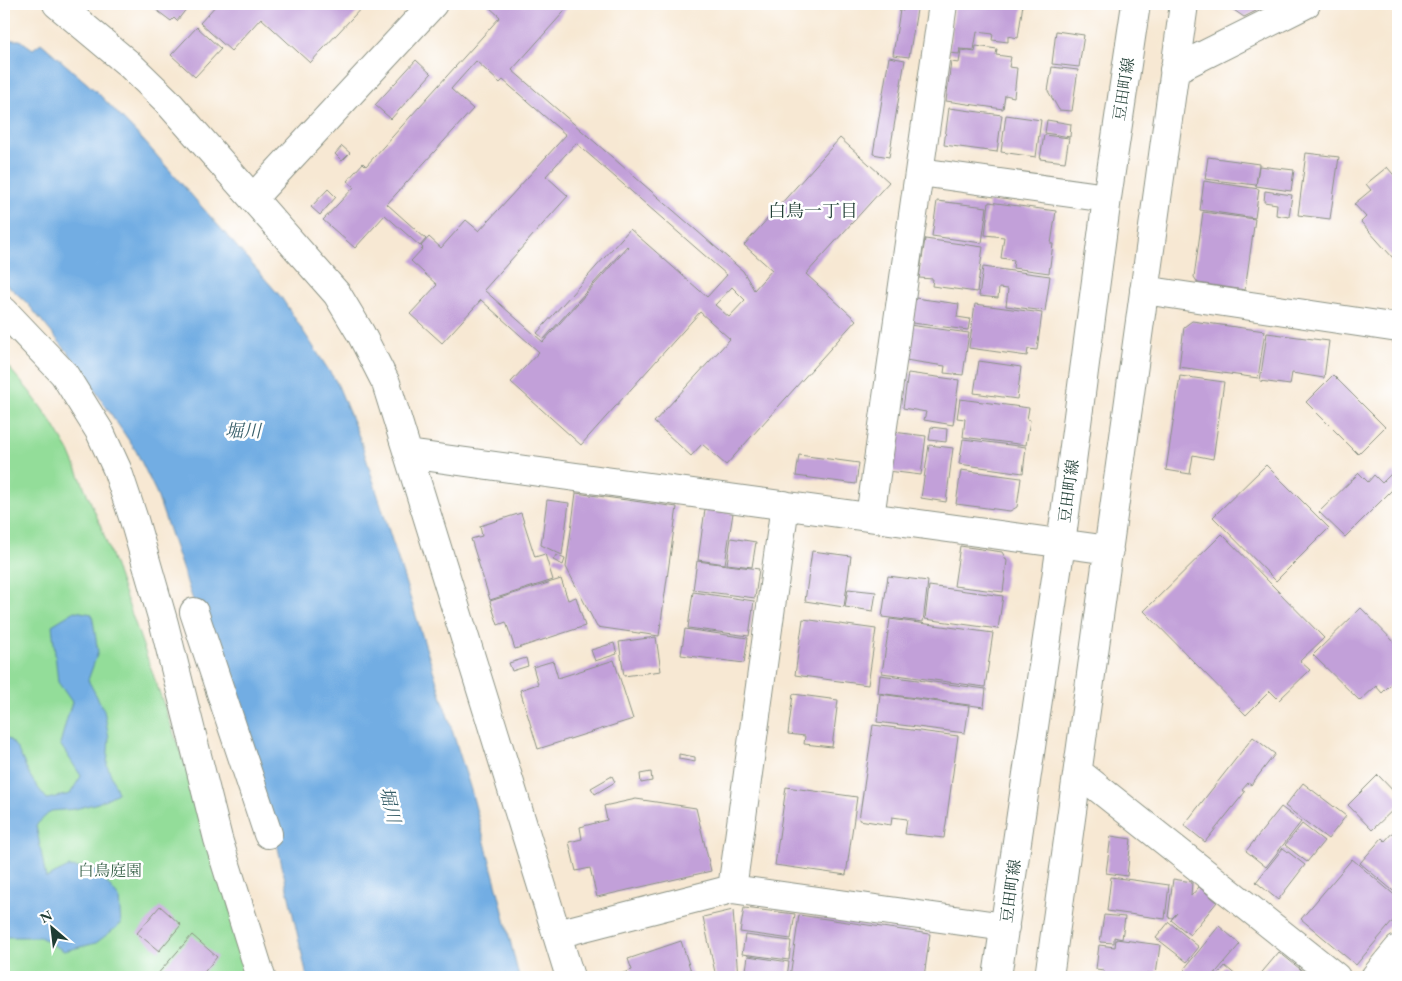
<svg xmlns="http://www.w3.org/2000/svg" width="1402" height="981" font-family="'EB Garamond','Noto Serif JP',serif">
	<rect width="100%" height="100%" fill="#fff"/>
	<filter id="ink" filterUnits="userSpaceOnUse"><feTurbulence type="fractalNoise" baseFrequency=".02" numOctaves="2"/><feDisplacementMap in="SourceGraphic" scale="10" xChannelSelector="R" yChannelSelector="G"/><feConvolveMatrix kernelMatrix="1 2 1 2 8 2 1 2 1" color-interpolation-filters="sRGB"/></filter>
	<filter id="wash" filterUnits="userSpaceOnUse"><feTurbulence type="fractalNoise" baseFrequency=".0096" numOctaves="4" result="noise"/><feDisplacementMap in="SourceGraphic" scale="20" xChannelSelector="R" yChannelSelector="G"/><feGaussianBlur stdDeviation="1.12" result="paint"/><feColorMatrix in="noise" values="0 0 0 0 0 0 0 0 0 0 0 0 0 0 0 0 0 1.4 0 .05"/><feComposite in="paint" operator="in"/></filter>
	<g filter="url(#wash)">
		<rect width="100%" height="100%" fill="#f7e8d3"/>
		<path fill="#93dd99" stroke="#598d66" d="M4,362l26,30 23,32 16,27 31,73 119,337 29,116h-244z"/>
		<path fill="#72ade3" stroke="#48758c" d="M4,39l1,1h15l13,9 8,-6 57,50 46,48 137,156 56,86 23,56 111,351 28,105 20,82h-212l-29,-129 -122,-356 -20,-41 -61,-90 -48,-58 -23,-21z
			M75,611l17,3 6,38 -10,28 16,30 5,28 -2,27 11,28 -20,10 -23,6 -24,2 -15,14 10,53 23,-11 27,3 23,28 2,26 -25,19 -32,8 -24,-14h-36v-80l4,-50 -4,-9v-62c14,6 19,27 26,40 5,8 11,16 17,23l23,-5 11,-18 -21,-32 8,-29 4,-13 -14,-20 -6,-57z"/>
		<g id="blocks">
			<path fill="#c2a0d9" fill-rule="evenodd" d="M153,4h32l-1,1 3,3 -10,13 -3,-3 -3,3 -20,-15z
				M217,4h148l-55,59 -49,-45 -30,33 -31,-28z
				M490,4h81l-59,66 231,201 11,19 18,-20 -28,-25 96,-107 49,44 -83,92 50,46 -130,145 -24,-21 -11,12 -37,-34 76,-83 -30,-27 -119,133 -70,-63 28,-30 -58,-52 -39,43 -32,-29 27,-29 -26,-24 12,-13 -2,-2 8,-9 12,11 25,-28 13,11 87,-96 -63,-55 -3,3 -24,-22 -25,28 22,20 -86,95 39,35 -6,7 -35,-31 -30,33 -32,-28 31,-33 -7,-6 16,-18 3,3 134,-149 -12,-11zM576,143l151,132 -20,22 -77,-68 -93,104 7,6 83,-93 1,1 -85,95 -59,-52 84,-94 -22,-20zM732,287l13,13 -16,17 -14,-12z
				M904,4h14l-9,53 -16,-2 7,-45 3,1z
				M955,4h68l-5,34 -10,-2v6l-16,-2 1,-6 -16,-2 -3,18 -15,-1h1l-1,5 -10,-1z
				M1229,4h41l-26,13 -16,-11z
				M197,27l24,22 -26,28 -24,-22z
				M1056,31l28,4 -5,32 -27,-3z
				M976,46l21,3 -1,6 15,2 -2,10 8,1 -3,29 -9,-2 -2,14 -57,-8 5,-39 8,1 2,-13 14,2z
				M889,57l16,3 -16,97 -16,-3z
				M416,60l15,14 -40,45 -16,-14z
				M1052,67l26,3 -6,41 -13,-1 -11,-19z
				M949,108l53,7 -5,37 -53,-7z
				M1006,115l35,5 -5,37 -35,-5z
				M1047,120l24,4 -1,13 -25,-4z
				M1044,135l25,3 -4,24 -25,-3z
				M342,146l8,7 -8,8 -7,-7z
				M1306,153l33,4 -9,62 -32,-4z
				M1208,157l51,7 -3,21 -51,-6z
				M1259,166l35,4 -3,21 -35,-5z
				M1387,167l11,13v73l-5,5 -32,-36 5,-5 -12,-13 17,-14 -5,-6z
				M1204,181l55,8 -4,29 -55,-8z
				M328,189l8,8 -16,18 -9,-8z
				M1265,191l27,4 -3,22 -13,-2 1,-11 -13,-2z
				M937,201l50,6 -5,36 -50,-7z
				M989,202l67,9 -5,33h2l-4,29 -36,-5 1,-8 -13,-2 3,-21 -19,-2z
				M1203,212l52,7 -10,71 -47,-7 -4,-6z
				M925,239l58,8 -6,45 -45,-6 1,-7 -14,-1z
				M983,267l67,9 -5,35 -39,-5 2,-17 -9,-1 -1,10 -19,-2z
				M915,298l44,6 -2,13 13,2 -2,11 -56,-7z
				M975,304l67,9 -5,37 -9,-1 -1,7 -58,-8z
				M1192,321l73,10 -7,47 -79,-11 5,-40z
				M909,325l60,8 -6,42 -19,-2 1,-7 -40,-6z
				M1267,333l62,8 -5,37 -32,-5 -2,12 -30,-4z
				M979,361l42,6 -4,32 -43,-6z
				M908,373l51,7 -6,45 -29,-5 2,-8 -23,-4z
				M1333,375l52,52 -27,27 -52,-52z
				M1180,376l44,6 -11,77 -20,-4 -3,19 -24,-4z
				M960,399l69,9 -2,11 3,1 -4,25 -63,-8 2,-18 -8,-1z
				M931,427l16,2 -1,13 -17,-2z
				M893,432l33,4 -5,39 -33,-4z
				M963,439l63,8 -3,26 -64,-9z
				M929,445l24,3 -7,54 -25,-4z
				M799,455l60,8 -3,21 -60,-8z
				M1266,465l63,63 -53,53 -63,-64z
				M961,470l60,8 -4,29 -7,4 -54,-7z
				M1393,472l5,5v7l-53,53 -26,-25 40,-39 9,9 6,-7 8,8z
				M576,493l101,14 -18,129 -62,-9 -31,-60z
				M547,500l22,3 -7,52 -21,-10z
				M705,509l28,4 -8,51 -27,-4z
				M521,513l14,44 10,-3 8,26 -63,20 -19,-61 11,-3 -2,-10z
				M1222,534l102,104 -24,23 10,9 -31,30 -9,-9 -24,24 -102,-104z
				M731,538l25,4 -4,25 -25,-3z
				M960,546l42,6 5,9 -4,31 -49,-6z
				M812,551l39,5 -7,51 -39,-6z
				M556,555l9,4 -2,6 -10,-5z
				M697,561l62,8 -4,29 -62,-8z
				M888,576l40,5 -5,41 -41,-5z
				M561,579l7,21 8,-3 9,29 -70,23 -9,-27 -8,3 -8,-24z
				M929,586l74,10 -5,33 -73,-10z
				M848,589l28,3 -3,19 -28,-4z
				M693,592l61,9 -5,35 -61,-8z
				M1361,608l37,38v18l-2,2 2,2v9l-16,16 -6,-7 -16,15 -47,-46z
				M803,619l73,10 -8,56 -73,-10z
				M890,619l103,14 -8,54 -103,-14z
				M685,629l63,9 -4,25 -63,-8z
				M656,637l5,34 -37,5 -5,-34z
				M614,643l3,11 -22,7 -4,-11z
				M526,658l2,8 -16,5 -3,-8z
				M614,660l19,59 -95,30 -18,-59 18,-6 -5,-17 20,-6 5,17z
				M880,675l106,14 -2,18 -106,-14z
				M793,694l45,6 -6,47 -28,-3 1,-8 -17,-2z
				M880,694l89,12 -4,27 -88,-11z
				M873,725l85,11 -14,102 -39,-4 2,-15 -15,-2 -1,8 -32,-5z
				M1253,737l22,17 -24,31 -3,-2 -6,7 3,2 -40,50 -21,-17z
				M679,754l16,3v5l-16,-3z
				M651,772l1,9 -11,2 -1,-9z
				M1378,775l20,21v9l-26,25 -24,-25z
				M612,776l3,6 -20,12 -4,-6z
				M1303,783l43,33 -18,23 -43,-33z
				M786,787l71,10 -11,78 -71,-10z
				M636,799l60,9 15,63 -114,26 -7,-29 -14,3 -7,-29 13,-3 -2,-12 27,-7 -3,-14z
				M1281,807l20,15 -35,45 -20,-16z
				M1302,824l22,17 -17,21 -22,-17z
				M1393,832l5,5v58l-38,-32 22,-25 3,3z
				M1111,836l20,3 -4,37 -21,-3z
				M1283,848l22,17 -27,35 -22,-18z
				M1352,859l46,39v17l-42,50 -55,-46z
				M1111,877l58,8 -4,34 -58,-8z
				M1173,879l19,3 -1,14 8,-9 18,15 -27,33 -19,-15 6,-7 -5,5 -4,-1z
				M160,906l21,19 -22,26 -22,-18z
				M744,908l51,6 -4,25 -51,-7z
				M733,910l5,67h-22l-13,-60z
				M799,915l131,19 -6,43h-134z
				M1104,915l21,2 -3,22 -8,-2v6l-14,-1z
				M1169,922l30,25 -12,15 -31,-24z
				M1219,926l21,18 -28,33h-19l-9,-8z
				M192,935l25,22 -17,20h-45z
				M745,935l46,6 -2,19 -47,-6z
				M1116,939l44,6 -4,30 -9,-1v3h-44l1,-7 -8,-1 3,-24 16,2z
				M681,941l12,36h-81l20,-7 -4,-11z
				M1279,952l31,25h-52z
				M748,956l41,6 -2,15h-42z
				M1225,966l13,11h-22z"/>
		</g>
	</g>
	<g filter="url(#ink)">
		<use href="#blocks" fill-opacity="0" stroke="#8b9284" stroke-width="1"/>
		<g fill="none" stroke-linecap="round" stroke-linejoin="round">
			<g stroke="#8b9284" stroke-width="30">
				<path id="minor" d="M57,4l73,61 36,35 171,194 24,40 25,49 184,594
					M1174,70l132,-66
					M920,172l187,26
					M253,198l180,-194
					M1144,290l254,38
					M4,311l60,63 36,58 17,37 17,51 30,104 54,215 43,138
					M408,454l701,96
					M870,517l73,-513
					M194,612l74,222
					M1078,772l258,205
					M732,889l53,-384
					M557,934l175,-45 273,38
					M997,977l64,-433 46,-346 29,-194
					M1049,977l135,-973
					M1375,977l23,-28"/>
			</g>
			<use href="#minor" stroke="#fff" stroke-width="28"/>
		</g>
	</g>
	<g text-anchor="middle" stroke-width="5" stroke-linejoin="round" paint-order="stroke">
		<g font-size="16" fill="#1f3d34" stroke="#fff">
			<text transform="translate(1123 89) rotate(-81)" y="6">豆田町線</text>
			<text transform="translate(1068 491) rotate(-82)" y="6">豆田町線</text>
			<text transform="translate(1010 891) rotate(-82)" y="6">豆田町線</text>
		</g>
		<g font-size="16" fill="#3c654d" stroke="#fff">
			<text x="110" y="876">白鳥庭園</text>
		</g>
		<g font-size="18" fill="#1f3d34" stroke="#fff">
			<text x="813" y="217">白鳥一丁目</text>
		</g>
		<g font-size="18" font-style="italic" fill="#385f69" stroke="#fff">
			<text x="243" y="437">堀川</text>
			<text transform="translate(390 805) rotate(77)" y="6">堀川</text>
		</g>
	</g>
	<rect width="1402" height="981" fill="none" stroke="#fff" stroke-width="20"/>
	<g transform="translate(52 928) rotate(332)" stroke="#ffffff" stroke-width="4" paint-order="stroke">
	<path d="M0-4L9 19L0 12L-9 19Z" fill="#1f3d34"/>
	<text y="-8" font-size="14" font-weight="bold" text-anchor="middle" fill="#1f3d34">N</text>
	</g>
</svg>
